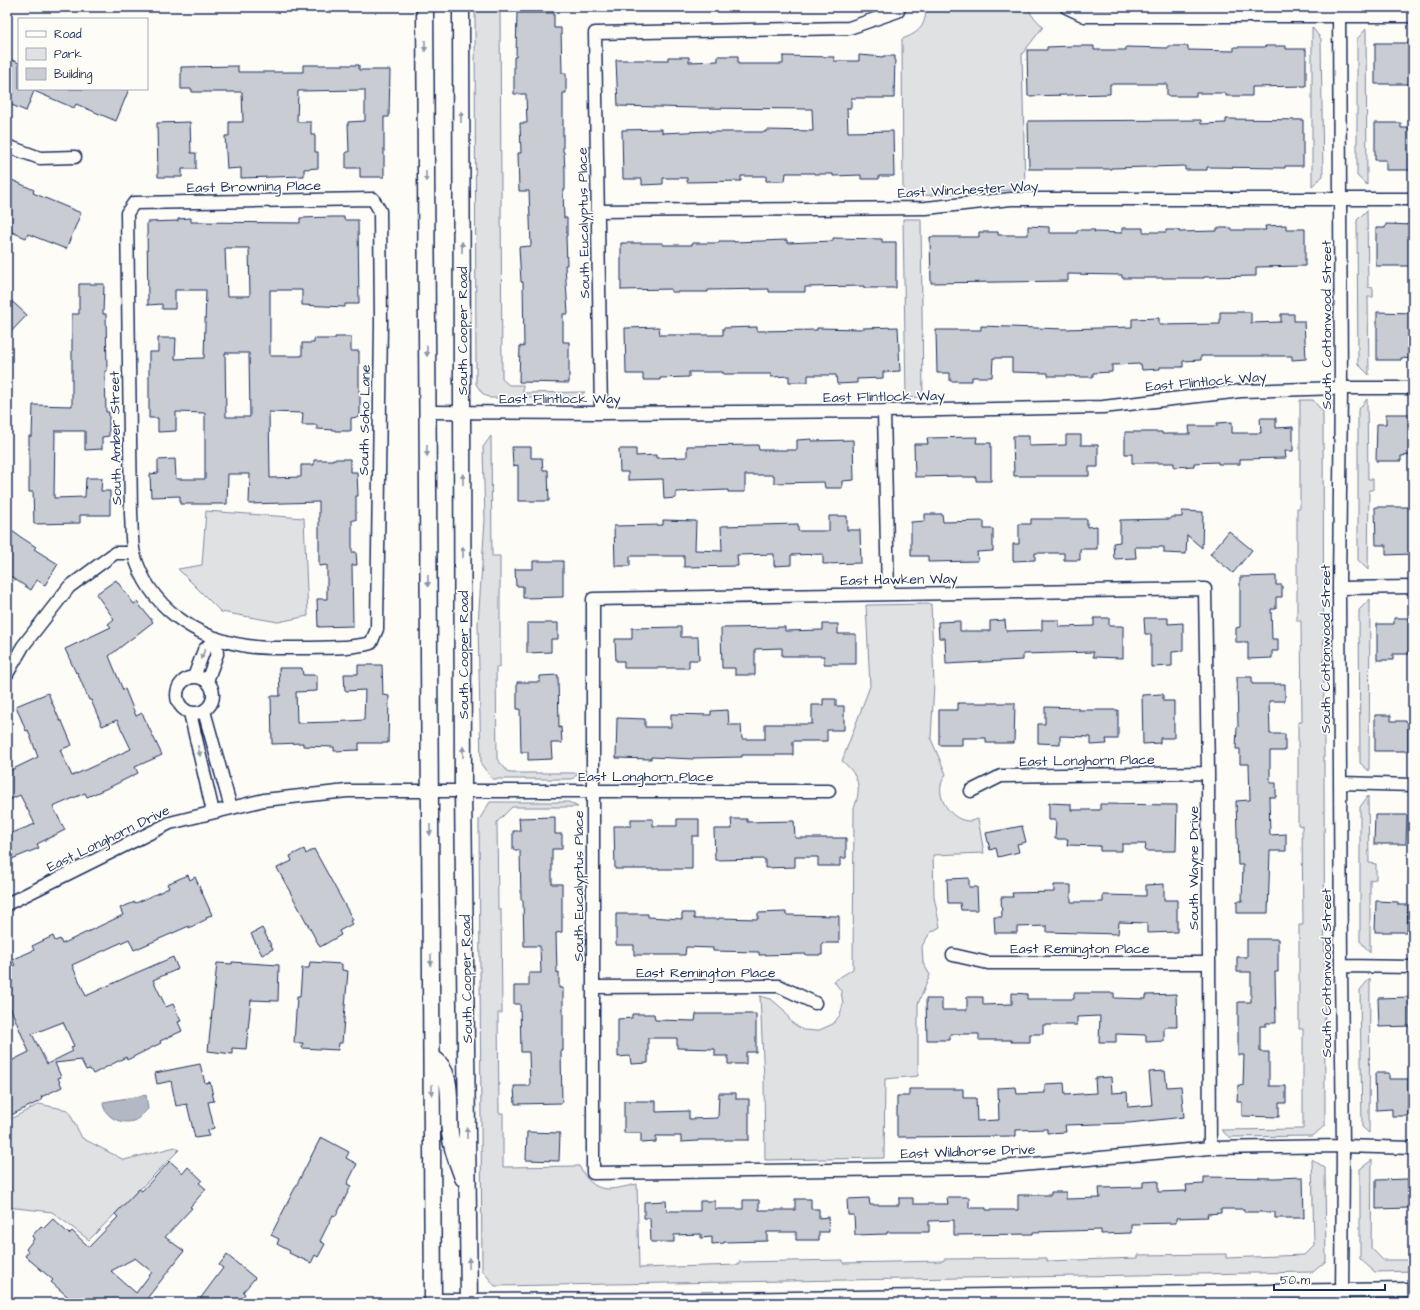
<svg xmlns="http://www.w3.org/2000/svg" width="1420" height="1310" font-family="'Architects Daughter',sans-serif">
	<rect width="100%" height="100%" fill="#fdfcf7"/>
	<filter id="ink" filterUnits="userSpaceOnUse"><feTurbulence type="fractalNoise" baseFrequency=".025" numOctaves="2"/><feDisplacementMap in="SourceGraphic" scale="8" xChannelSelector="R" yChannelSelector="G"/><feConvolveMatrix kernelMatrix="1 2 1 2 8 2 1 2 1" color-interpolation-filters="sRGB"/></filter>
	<g filter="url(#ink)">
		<path fill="#e0e1e3" stroke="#7e88a0" d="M475,7h25l2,372 7,6h14v8l62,-1 -8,6h-87l-8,-5 -6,-9z
			M926,7h102l3,7 12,13 -21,27 3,135 -122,8 -1,-158c17,-6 24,-13 24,-32z
			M1312,27l9,12 2,137 -11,10z
			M1366,29l1,156 -10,-9v-137z
			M1367,210l1,77 5,1v9h-5l1,78 -11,-11 -1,-144z
			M903,219h18l2,178 -17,1z
			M1367,399l1,80h5v11h-4l-1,80 -10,-10v-150z
			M1300,400h13l10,12 2,713 -12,11 -84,1 -8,-7 82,-1v-100h-4v-104h4l-1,-99 -4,-1v-103h4l-1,-101h-4v-113h3z
			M491,436l1,120h8v110l-4,1 1,92 12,14h70l-7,6h-80l-11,-15 -3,-140 7,-104 -2,-73z
			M206,511l98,7 4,98 -30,6 -57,-10 -43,-43 24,-4z
			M1370,599l-1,172 -9,-8 -1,-153z
			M931,604l3,80 -3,55 15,35c-2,4 -5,8 -5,12 -3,15 12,35 28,35 2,0 6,-1 9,-2l6,34 -51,2 1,42 6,30 -10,6 -8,13 1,17 7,12 -12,29v72l-33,3 -1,79 -119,2 -1,-81 -4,-83 11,3 13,11 7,12 12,8 14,1 16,-7 7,-9 3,-11 -2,-13 -7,-10 19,-12 1,-161c8,-20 5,-33 -12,-47l28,-75 -4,-81z
			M1368,796l1,67 7,1v15l-6,1v73l-10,-12v-134z
			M490,802h79l9,5h-66l-15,15 1,87h3l1,104h-4l1,100h4v54l76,-1c16,30 30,24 58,18l2,84 100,-3v-3l104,-2v3l100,-2 1,-2 103,-1v3l91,-3v-3l88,-1v4l78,-3 10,-10 -2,-86 13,9 1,93 -13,11 -818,14 -13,-16 -3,-450z
			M1370,978l-1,155 -7,-6 -2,-137z
			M39,1104l29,6 14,28 42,22 51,-13 4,3 -90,90 -37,-28 -45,-5v-86z
			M1372,1160l-1,88 12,12h30v11l-38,1 -15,-13v-90z"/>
		<path fill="#b3b8c5" stroke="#76819c" d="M146,1095l2,14c-4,4 -9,10 -15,12 -13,4 -30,-5 -30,-19z"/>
		<path fill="#c9ccd3" stroke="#1b2f5e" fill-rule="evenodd" d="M517,13h37v15h7l1,45h4v20h-3v59h1l1,19v19h-2l1,28h3v18h-1l1,29h-2l3,49h-5v28h6v41l-50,-1 1,-36 4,1 -1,-65h-2l-2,-35 12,-1 -2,-55h-10l-1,-38h3l-1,-30h7l-1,-29h-12v-37h2z
			M1375,43h38v41h-38z
			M1072,46h22v4h32v-3l42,1v-2h20v4l46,1v-4h31v-1h21v3h20v37l-54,1v9h-26v-3h-30v3h-29v-12h-57v10l-82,2 -1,-46h20v-3z
			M859,55l24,2v-1h12l-1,42h-43v10h-4l1,24 45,-1 1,45h-15v3h-18v-4l-28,1v-2h-19v-1h-28l-1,8h-19v-5h-25v5l-54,1v-4h-24v6l-21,1v-6h-19l-1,-49 40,-1v4l46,-2v1h58v-2l47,1 -1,-22 -115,-1 -79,-2 -2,-46h52v-3h21v5l29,-1v-5h20v8h45v-8l51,1v4h25z
			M7,58l12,5v26h110l-13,32 -40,-17 -2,4 -40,-17 -8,20 -19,-8z
			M303,65h56v5h31l-1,47h-5v60h-24v-9h-14v-16h3l-1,-30 17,-1v-31l-67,1 -1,31h14v13h4v17h3v16l-14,1v7l-63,2v-10l-14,1 -2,-33h4v-14h14l-1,-30h-50v-3h-11v-22l57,-1v6h65z
			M1226,119l77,1v46h-18v2l-78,-1v3h-22v-4l-74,2v1h-82l-1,-48 173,-1v4l25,-1z
			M190,122l1,31h5v16h-14v8h-24l-1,-54z
			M1375,123h26v5h12v42h-27v-10h-11z
			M12,180l22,10 -1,3 48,20 -15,36 -38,-15 -2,4 -19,-8v-38z
			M332,217h12v3h14l1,84h-14v3l-43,-2v-15h-32v66h32v-13h12v-4h21v-2h16v14h8v42h1v24l-9,1v13h-16v-1l-18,-1v-4h-15l1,-12 -34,-1 1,66 31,-1v-12h13v-5h19v-1h17v13h7l1,24h-2v24h-4v32h4l1,13h-5l1,61 -35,1 -1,-28h10v-34l-8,1v-64l-70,2 1,-30h-22l-1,30h-47v-8l-29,1 -1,-23 8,-1v-13l17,-1 1,20h29v-66l-29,-1v19l-18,1v-14h-9v-66h9v-14h18l-1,21 29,-1 2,-68h-31v19h-13v-5l-14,1 -1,-83 31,-1v-2l13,-1v4l109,1v-5zM225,248h24l1,48h-23zM225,353h24l1,64h-24z
			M1386,224l27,1v41h-37v-38h9z
			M1286,225v4h19v37l-49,1v9l-52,1v1h-82v-3l-54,-1v7l-137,2 -1,-46h49v-5h19v3h30v-9l21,1v6h28v-3h18l-1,2 28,1v-5h21v4h23v-2h13v2l38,-1v-3h14v2h35l-1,-4z
			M833,238l49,1v3h14v46h-32v-2l-59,1v5h-36v-3l-61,1v2h-37v-3l-50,1v-47h42v2h29v-2h27v-2h15v1l53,-2v3l46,-2z
			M79,284h25l-1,30h3l1,57h-2l1,41h3v24l-7,1v12l-17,1v-19h-30l-1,67 31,-1 1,-19h16l-1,13h9v24h-30v8l-46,1 -1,-32h-4v-56h3l1,-31 39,1v-92h7z
			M7,297l20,18 -20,21z
			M1220,312h31v11l30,-1v-8h13v7h10l2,38 -14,1v-4h-91v4l-18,1v6h-23v2l-18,1 -1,-6 -29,1v7l-19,1v4h-18v-1h-27v-3l-36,-1v-14h-19l-1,19h-20v4h-22v-8h-13l-1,-43h45v-4l84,3 67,-2v-8l27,-1v7l61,-1z
			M1377,312l36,1v46l-12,-1v2h-24z
			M659,327l1,8h63v-7l34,-1v4l60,-1v-2l45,1v-1l36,-1 2,44 -17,1v6l-26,1v4l-20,1 -1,-9h-28v7h-19v-6l-18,1v-3h-48v-2h-34v5l-29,1v2h-17v-6h-17l-1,-46z
			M1386,414h27v41l-12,1v5h-25l1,-37h9z
			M1260,418h16v10l17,-1v24h-8l1,7 -46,1v5h-22v-2l-24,1v3l-20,1v-4h-42v-9h-7v-22h37v2h28l-1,-8h28v-3l15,-1v11h29z
			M1066,435h15v10h17v22h-9v9h-75l-1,-40h16v10l37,-1z
			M977,437l-1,6h15v38h-15v-4h-14v-1l-47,1 -1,-33h14l-1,-6z
			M812,439v2l41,-1 1,40 -12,1v7h-17l-1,-6 -50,1v-8h-29v17h-17v-2l-52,2v6l-12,1 -1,-20 -35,1v-8h-8l-1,-23h17v7l20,-1v3l31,-1v-11l71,-1 1,5h38v-10z
			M512,447h19v11h11l1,12h5l1,31h-31v-36l-5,1z
			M1375,507h38v47l-27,1v-10h-10z
			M1182,511l21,1 -1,36 -15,-13 -1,19 -22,-1v-6h-29l1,11 -22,1 -1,-16 7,-1v-22l51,-1v-2h11z
			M925,514h17l1,8 41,-1v8h9v22l-16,1 1,9 -50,1v-6h-17v-34l14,-1z
			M829,516h18v14h13l1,33 -38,1v-10l-32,1v10l-17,1v-12l-37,1 1,11 -54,1v-11h-54v10h-15l-1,-40 49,-1v-5l33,1 -1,29 27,1 -1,-25 77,-2v7h31z
			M1031,519h56v8l10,-1v23h-17v11h-16v-7h-29v7l-22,1v-17h6v-20h12z
			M7,528l29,19 -2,2 24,15 -13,21 -8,-5 -6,10 -24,-16z
			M1229,531l23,19 -19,23 -23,-19z
			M533,561h30v36l-40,1v-12h-7l-1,-17h18z
			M1276,576v9h6v12h-6v12h-5l1,30h6v12h-6v7l-24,1v-17h-12v-14l4,-1v-50z
			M116,580l18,24 3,-2 16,20 -44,34 14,34 2,-1 11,27 6,-3 20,42 -27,12 3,6 -28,14 -23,10 -2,-4 -32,14 12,23 -28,14 2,4 -32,13v-26l28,-11 -15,-29 -13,6v-29l31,-15 -10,-27 -2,1 -10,-25 32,-13 12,28h2l10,24 -12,5 12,26 59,-27 -14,-29 -15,6 -11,-26h-2l-12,-28 -1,1 -11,-24 46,-22 -3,-3 6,-5 -18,-25z
			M1094,618h15v8h14v32l-30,-1v-5l-70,2v6l-77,4 -1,-26h-6l-1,-16 22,-1v10h30v-10l15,-1 1,11 36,-1v-10h17v7l35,-1z
			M1144,618h24v6l15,-1v28l-11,1v14l-21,1v-33h-6z
			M1394,618h15v36h-16v6h-16v-36h17z
			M527,623h31v16h-7v13l-24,1z
			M823,624h15v10h18v30h-32v-8h-42v-8l-27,1v26h-20v-7h-13l-1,-40 64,-1v4l38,-1z
			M681,627v10h17l1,23h-10v8h-65v-7h-8l-1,-22h17v-11z
			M358,665h24l1,30 6,1 -1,47h-29v7l-25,1v-4l-31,-1v-3l-31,1 -1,-48h9l-1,-28h23l1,7h14v16l-21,1 1,31 36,-1 31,-2 1,-30 -20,1 -1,-17h14z
			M558,675l1,53 2,-1 1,16h-11l1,16 -24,1v-8h-7l-1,-43h-3v-27h23v-6z
			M1237,677h15v7h33v17h-16l1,33h15v17h-15v32h6v14h-7l1,38 16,-1v17h-16l-2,62h-31v-12h5l1,-36h-5l-2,-64 14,-1 -1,-36h-9v-15h-4l1,-22h1z
			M1163,694v7h11v37h-14v5l-17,1 -1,-49z
			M823,699h13v7h8v24h-17v11h-34v14h-51v2l-49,1v1l-42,-2v2l-35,-1 1,-40 28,1v8h26v-13l40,1v-4l17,-1 1,15h12l1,14h23v-15h47v-19h11z
			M958,703h57l-1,40h-28v-5h-24v7h-23v-35h19z
			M1045,707l33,1v2h40v29h-12l1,5 -16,1v-8l-31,-1v8l-22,-1v-19h7z
			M1375,715h16v6h17v30h-33z
			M1049,803l22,1v6h29v-6l77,1 -1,46h-31l1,-7h-24v7h-22v-5l-33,-1 1,-6h-13l1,-19h-7z
			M1375,815h32l-1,29h-32z
			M555,817v17h7v15h-10v35h10v48l-6,1 1,40 2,-1v16h4v63h-2l1,52 -47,1 -1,-18h16l-1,-34h-8l-1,-48h-6v-18h15v-13h12l-1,-27h-16l-1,-46h-2l-1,-50h-7v-19h7l-1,-13z
			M631,819h22v7h24v-7h22v17h-7v33h-77l-1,-43h17z
			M731,819h16v3l47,-1 1,17h51v20h-6v8h-22v-9h-23v10l-30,1v-9l-50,1 -1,-31h18z
			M1022,826l4,16 -9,2 2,8 -21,5 -2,-9 -6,2 -4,-17z
			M304,849l2,5 8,-5 39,71 -3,1 2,3 -13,7 2,4 -21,12 -43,-79 15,-7 -2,-5z
			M188,875l2,5 5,-3 17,38 -6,2 1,2 -18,9v-2l-55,24 -5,-11 -57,26 14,31 43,-20 44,-19 5,12 -25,11 13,27 7,-3 8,17 -3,1 4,9 -22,10 1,2 -34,17 -1,-3 -33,17 -3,-5 -4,1 -5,-10 -26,3 6,14 -3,1 4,9 -21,10 1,3 -35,17v-54l22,-11 -19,-45 -3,1v-39l8,-4 -3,-5 22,-10 -2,-4 21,-10 2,5 5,-2 2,5 61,-29 -3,-7 15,-6 1,1 33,-15 -2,-4zM63,1022l11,24 -3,1 2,4 -26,13 -15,-30z
			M969,878v9h8l1,23h-17l-1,-7h-12l-1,-24z
			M1164,884v16h13v32l-30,1v-10l-28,-1 -1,12 -71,-2v-6l-30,1v6h-22l-1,-16h8l-1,-20h12l-1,-4 42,-1v-7h17v17h32v-7l43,1v-11z
			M1376,901l22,1v3h10l-1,27h-32z
			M786,912v3l53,1v27h-17v12h-16v-1l-47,1v-3l-46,-1v-3l-27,-1 -1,8h-51v-10h-18v-31h32v3l34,2v-6h12v6h25v-1l39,1v-6z
			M262,928l11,21 -11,6 -11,-21z
			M1247,939h31v33h-3l1,51h-10v3h-6v26h9v34h17v17h-7v14l-37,-1v-14h-5l1,-17 5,1 1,-31h-6v-53h13v-30h-14v-15h10z
			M232,962l47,3 -1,36 -27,-1 -5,49 -14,-1v6l-24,-3 9,-88 15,1z
			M310,962l32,2v6l6,1 -6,72h-3l-1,7 -36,-2 1,-5h-9l3,-46h3l2,-29h7z
			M1012,993l15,1v5h47v-6h40v5l32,1v-4l30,-1 1,33h-13v14l-18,1v-7l-30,-1v8h-17l1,-26 -23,1v8h-34v9h-13v8h-19v-2h-32v-6h-29v6h-23l-1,-41h16v11h25v-13h16v8l29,-1z
			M1410,997l1,29 -32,1 -1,-29z
			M632,1014h22l1,6 40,1 1,-7h60v38h-10v12h-18v-8h-13v-7l-38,-1v-10h-29v25l-17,1 -1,-8 -12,1v-38l14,-1z
			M200,1064l5,19 5,-1 4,19 -6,1 6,26 -6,2 1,6 -14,2 -8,-34 -11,2 -5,-25 -14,3 -2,-11z
			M1165,1071l2,16 14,-1 3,31 -55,6 -64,2 1,7 -19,1v-4l-31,1v6l-119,1v-41h12v-7h54v9h13l1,23 22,-1 -1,-32 18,-1 1,7 28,-1v-9l19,-1 1,12 31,-2 -1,-15 16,-1 1,16 15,-1 1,15 24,-2 -3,-33z
			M1375,1073h14v6h19v37h-16v-7l-16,1z
			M719,1093h17v6h13v41h-51v1l-17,1v-6h-25v6l-15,1v-10h-17v-32h32v11l33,-1v8l29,-1z
			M527,1132l33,1 -1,28 -33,-1z
			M321,1137l28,15 -3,6 11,6 -10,20 4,2 -15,30 -3,-1 -13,26 5,3 -7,13 -3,-2 -4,8 -22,-10 1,-2 -13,-7 2,-5 -8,-4z
			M170,1161l13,12 5,-6 14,13 -3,3 7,6 -16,18 2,1 -27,29 19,14 -39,50 3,2h-73l-24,-21 2,-2 -28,-24 3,-4 -2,-3 8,-10 -2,-3 9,-10 3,2 9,-9 16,15 3,-3 17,16 29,-30 -3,-3 24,-25 3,2zM135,1258l17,14 -16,21 -25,-22z
			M1204,1177l71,1 28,-1 1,41h-29v-6h-31v-3h-23v4l-14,1 1,3 -32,1v5l-45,1v9l-30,1v-4l-68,2v2l-79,1v-15l-25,1v11h-42v2l-32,1 -1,-20h-6l-1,-16 22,-1 1,7h29v-7h14v6h35l-1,-7h22v11h17v2h32v-15h33v-3h15v7l34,-1 -1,-10 44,-1v-5l15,-1v11l29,-1 -1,-6 18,-1z
			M1408,1179l1,29 -33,1v-29z
			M795,1199h16v10h8v9l9,-1 1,15h-10v8h-23v-8h-29v9l-43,1v1l-12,1v-7l-11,1v-4l-27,1v7h-23l-1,-24h-6v-16l22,-1 1,10h33v-10h15v8h28v-9h16v10h36z
			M227,1255l28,23 -12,14 2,2 -7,9h-41l26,-35 -4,-3z"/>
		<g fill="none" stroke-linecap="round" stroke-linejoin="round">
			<g stroke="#1b2f5e" stroke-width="15">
				<path id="minor" d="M1066,7l19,9h328
					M1339,7l2,381 -2,200 2,378 2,180 -1,157
					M7,146l33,12 35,-1
					M373,199l7,12 1,112 -4,306 -6,14c-22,6 -46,4 -69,5 -18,0 -37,1 -55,-2 -52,-8 -98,-39 -113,-92 -3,-13 -2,-27 -3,-40l-4,-301 7,-10z
					M598,211l328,-3 85,-9h402
					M884,411l4,183
					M427,412l174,1 283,-2 219,-4 138,-16 100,-3h72
					M601,413l-6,-380 254,-5 49,-17
					M1339,588l74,-1
					M7,674l16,-28 46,-59 46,-34h19
					M177 695a18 18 0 1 1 36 0a18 18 0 1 1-36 0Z
					M194,677l10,-27 12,-12 1,16 -10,27
					M204,711l27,97
					M190,713l23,99
					M1341,783l72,2
					M971,791l30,-15 207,-3
					M7,904l163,-81 94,-23 83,-9h482
					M953,955l35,8h220
					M1341,966l72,1
					M593,987l186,-1 36,17
					M1210,1148l-2,-375 -3,-184 -612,10v574l396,-5 221,-20 133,-2 70,2"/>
			</g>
			<g stroke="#1b2f5e" stroke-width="17">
				<path id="tertiary" d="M433,1301l282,-1 698,-10"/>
			</g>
			<g stroke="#1b2f5e" stroke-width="19">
				<path id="secondary" d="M425,7l8,1296
					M461,7l2,784 6,512
					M432,1057c26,17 13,57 19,82 2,14 8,27 12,39"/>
			</g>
			<use href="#minor" stroke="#fdfcf7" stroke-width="12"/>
			<use href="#tertiary" stroke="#fdfcf7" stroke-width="14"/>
			<use href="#secondary" stroke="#fdfcf7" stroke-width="16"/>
		</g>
		<defs><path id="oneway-solid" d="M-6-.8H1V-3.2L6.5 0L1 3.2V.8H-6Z"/></defs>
		<g fill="#8c96aa">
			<use href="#oneway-solid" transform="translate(425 46) rotate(90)"/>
			<use href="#oneway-solid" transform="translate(461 117) rotate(-90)"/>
			<use href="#oneway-solid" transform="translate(426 176) rotate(90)"/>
			<use href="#oneway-solid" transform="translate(462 247) rotate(-90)"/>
			<use href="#oneway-solid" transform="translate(427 351) rotate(90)"/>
			<use href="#oneway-solid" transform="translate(427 451) rotate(89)"/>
			<use href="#oneway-solid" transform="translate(463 479) rotate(-90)"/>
			<use href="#oneway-solid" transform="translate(463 552) rotate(-90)"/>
			<use href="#oneway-solid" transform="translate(428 581) rotate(89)"/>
			<use href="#oneway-solid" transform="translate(203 654) rotate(115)"/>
			<use href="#oneway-solid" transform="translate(199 751) rotate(77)"/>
			<use href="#oneway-solid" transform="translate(463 752) rotate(-90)"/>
			<use href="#oneway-solid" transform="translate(430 830) rotate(90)"/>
			<use href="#oneway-solid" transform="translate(431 960) rotate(90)"/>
			<use href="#oneway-solid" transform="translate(432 1090) rotate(89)"/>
			<use href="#oneway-solid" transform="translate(467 1133) rotate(-91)"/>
			<use href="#oneway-solid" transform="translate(469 1263) rotate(-91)"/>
		</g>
	</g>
	<g text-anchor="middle" stroke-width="3.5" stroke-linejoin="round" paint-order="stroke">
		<g font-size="14" fill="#1b2f5e" stroke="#fdfcf7">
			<text transform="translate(254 186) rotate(-1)" y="5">East Browning Place</text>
			<text transform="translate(968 189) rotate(-3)" y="5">East Winchester Way</text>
			<text transform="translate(583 223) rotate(-91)" y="5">South Eucalyptus Place</text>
			<text transform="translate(1326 325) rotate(-90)" y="5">South Cottonwood Street</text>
			<text transform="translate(462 331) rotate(-90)" y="5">South Cooper Road</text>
			<text transform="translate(1206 381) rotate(-5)" y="5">East Flintlock Way</text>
			<text transform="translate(884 396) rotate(-1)" y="5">East Flintlock Way</text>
			<text x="560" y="403">East Flintlock Way</text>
			<text transform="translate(364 420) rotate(-89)" y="5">South Soho Lane</text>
			<text transform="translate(115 438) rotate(-91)" y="5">South Amber Street</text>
			<text transform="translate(899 579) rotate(-1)" y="5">East Hawken Way</text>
			<text transform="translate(1325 649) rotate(-90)" y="5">South Cottonwood Street</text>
			<text transform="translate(463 655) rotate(-90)" y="5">South Cooper Road</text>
			<text transform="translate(1087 760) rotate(-1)" y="5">East Longhorn Place</text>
			<text x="646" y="781">East Longhorn Place</text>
			<text transform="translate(108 838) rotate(-26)" y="5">East Longhorn Drive</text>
			<text transform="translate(1193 868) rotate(-90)" y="5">South Wayne Drive</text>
			<text transform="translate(578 886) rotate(-90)" y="5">South Eucalyptus Place</text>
			<text x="1080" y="953">East Remington Place</text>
			<text x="706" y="977">East Remington Place</text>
			<text transform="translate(1326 973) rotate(-90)" y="5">South Cottonwood Street</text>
			<text transform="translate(466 979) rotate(-91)" y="5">South Cooper Road</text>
			<text transform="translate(968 1151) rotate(-2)" y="5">East Wildhorse Drive</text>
		</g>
	</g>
	<rect width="1420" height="1310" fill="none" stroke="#fdfcf7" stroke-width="24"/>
	<rect x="12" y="12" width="1396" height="1286" fill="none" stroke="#1b2f5e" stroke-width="1.5" filter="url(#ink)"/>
	<rect x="18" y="18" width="130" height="72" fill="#fdfcf7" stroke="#a3aaba"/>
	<rect x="26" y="31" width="20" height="6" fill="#fdfcf7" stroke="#a3aaba"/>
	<text x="54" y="38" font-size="12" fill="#1b2f5e">Road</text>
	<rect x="26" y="48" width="20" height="12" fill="#e0e1e3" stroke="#a3aaba"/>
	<text x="54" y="58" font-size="12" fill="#1b2f5e">Park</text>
	<rect x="26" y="68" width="20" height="12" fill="#c9ccd3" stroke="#a3aaba"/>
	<text x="54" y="78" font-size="12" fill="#1b2f5e">Building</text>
	<path d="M1274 1284v6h111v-6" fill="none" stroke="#1b2f5e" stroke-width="2"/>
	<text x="1280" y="1284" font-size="12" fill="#1b2f5e" stroke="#fdfcf7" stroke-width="3" paint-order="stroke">50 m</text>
</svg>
